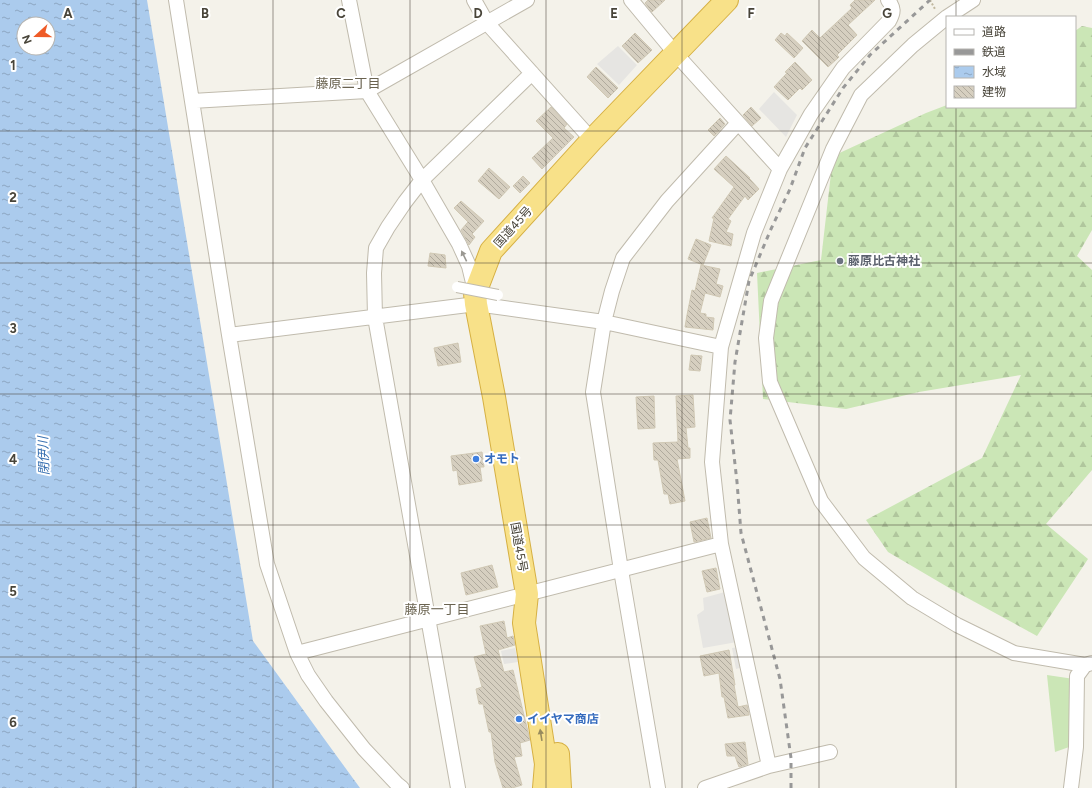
<svg xmlns="http://www.w3.org/2000/svg" width="1092" height="788" font-family="Figtree,'Noto Sans JP',sans-serif">
	<defs>
		<pattern id="forest-firs" width="22" height="20" patternUnits="userSpaceOnUse"><rect width="22" height="20" fill="#cbe6b6"/><path d="M5 1l3.5 6h-7zM16 11l3.5 6h-7z" fill="#b0c69d"/></pattern>
		<pattern id="water-ripples" width="26" height="14" patternUnits="userSpaceOnUse"><rect width="26" height="14" fill="#abcbed"/><path d="M2 4q2-2 4 0t4 0M15 11q2-2 4 0t4 0" fill="none" stroke="#8da6c1"/></pattern>
		<pattern id="building-back-hatch" width="6" height="6" patternUnits="userSpaceOnUse"><rect width="6" height="6" fill="#d6cfc0"/><path d="M-1 5l2 2M0 0l6 6M5-1l2 2" fill="none" stroke="#b0aa9d"/></pattern>
	</defs>
	<rect width="100%" height="100%" fill="#f4f2ea"/>
	<path fill="#cbe6b6" d="M1047,675l27,4 -2,67 -17,6z"/>
	<path fill="url(#forest-firs)" d="M1082,26l10,2v202l-15,26 15,14v200l-46,54 42,35 -51,77 -86,-47 -63,-37 -22,-32 116,-62 39,-83 -102,17 -73,17 -83,-10 -6,-126 64,-13 12,-104 93,-43 21,-8v2h128v-76z"/>
	<path fill="#e6e5e2" d="M618,46l19,19 -18,20 -22,-21z
		M774,92l23,23 -11,22 -27,-28z
		M725,592l12,50 -34,6 -6,-33 7,-5 -1,-12z
		M739,647l4,20 -7,2 -4,-21z
		M515,648l3,14 -14,2 -3,-13z"/>
	<path fill="url(#water-ripples)" fill-rule="evenodd" d="M0,0h147l106,641 107,147h-360zM24,24h24v24h-24z"/>
	<path fill="url(#building-back-hatch)" stroke="#d0c8b4" d="M648,0h17l-13,12 -7,-9z
		M855,0h20l-27,25 9,10 -20,20 2,2 -11,10 -26,-26 10,-11 8,8 32,-30 -2,-3z
		M635,33l17,17 -14,13 -16,-17z
		M781,33l4,3 2,-3 16,15 -9,10 -19,-18z
		M795,62l17,18 -10,10 -2,-2 -12,12 -14,-13 13,-14 -2,-1z
		M596,67l22,21 -10,10 -21,-21z
		M551,107l16,17 -3,4 10,9 -32,32 -10,-11 21,-20 -17,-17z
		M751,107l10,11 -9,8 -9,-11z
		M720,118l5,6 -11,12 -6,-6z
		M726,156l24,22h-1l10,11 -11,11 -3,-4 -17,23 3,2 -5,11 7,2 -2,12 -22,-5 5,-23h-2l22,-31 -20,-18z
		M489,168l21,19 -11,12 -21,-18z
		M523,176l7,7 -10,10 -7,-7z
		M461,201l23,20 -12,13 3,3 -6,8 -8,-15 7,-8 -14,-14z
		M696,239l15,6 -8,20 -15,-6z
		M430,253l15,2 1,13 -18,-2z
		M701,265l19,4 -4,15 7,2 -3,11 -15,-4 -5,20 6,1v3l8,1 -1,12 -28,-3 2,-12 5,-25 3,1z
		M458,343l3,19 -23,4 -4,-18z
		M691,355l11,1 -2,15 -11,-1z
		M693,395l2,32 -9,1 2,20h2v10l-13,1 8,42 -15,3 -2,-10h-4l-6,-34h-4l-1,-17 25,-1 -2,-46z
		M654,396l1,32 -17,1 -2,-32z
		M482,452l2,15h-4l2,14 -23,4 -2,-15 -4,1 -2,-15z
		M707,518l4,20 -17,4 -4,-20z
		M492,565l6,22 -32,8 -5,-22z
		M716,568l4,21 -13,3 -5,-21z
		M504,621l3,17 6,-2 2,9 -17,5 6,22 9,-2 17,70 -10,3 2,13 -8,1 8,28 -10,3h-9l-8,-26 -4,-30h-2l-6,-28h-4l-3,-15 6,-2 -8,-30 12,-3 -6,-28z
		M729,650l6,35h-1l4,22 9,-2 2,10 -21,3 -4,-21h-2l-3,-24 -15,3 -4,-20z
		M745,742l3,22 -9,3 -4,-11h-8l-2,-12z"/>
	<g fill="none" stroke-linecap="round" stroke-linejoin="round">
		<g stroke="#c0bbad" stroke-width="16">
			<path id="minor" d="M176,0l53,335 38,229 30,89 11,22 18,26 38,48 33,35 5,4
				M349,0l18,91 55,89 37,64 10,22 6,25
				M474,0l13,23 105,117
				M631,0l44,53 105,116
				M947,17l-34,28 -52,50 -28,54 -62,152 -5,37 4,44 51,119 43,57 48,40 45,27 57,28 71,12
				M947,17l26,-17
				M192,101l175,-10 160,-91
				M229,335l247,-31 128,18 117,25 -9,115 9,82 48,222 -64,22
				M721,347l33,-114 26,-64 31,-55 32,-46 46,-47c5,-9 5,-13 -1,-21
				M297,653l424,-109
				M769,766l61,-14
				M458,788l-83,-471 -1,-44 2,-25 12,-21 17,-25 17,-22 110,-107
				M658,788l-37,-218 -28,-178 11,-70 8,-31 11,-33 44,-57 71,-78
				M1071,788l5,-41 1,-71 8,-11 7,-2"/>
		</g>
		<g stroke="#d6b043" stroke-width="24">
			<path id="trunk" d="M558,754l2,34
				M544,788l2,-24 -22,-141 3,-29 -33,-197 -18,-93 -1,-11 16,-42 101,-111 135,-140"/>
		</g>
		<path stroke="#c1b89f" stroke-width="2" stroke-dasharray="2 2" stroke-linecap="butt" d="M930,0l5,9"/>
		<use href="#minor" stroke="#fff" stroke-width="14"/>
		<use href="#trunk" stroke="#f8e189" stroke-width="22"/>
		<path stroke="#989898" stroke-width="3" stroke-dasharray="5 5" stroke-linecap="butt" d="M791,788v-30l-11,-79 -39,-146 -4,-51 -7,-62 5,-58 14,-81 22,-52 19,-40 15,-41 38,-60 27,-33 60,-55"/>
		<g stroke="#c0bbad" stroke-width="12" stroke-linecap="butt">
			<path id="pedestrian-bridge" d="M457,287l41,8"/>
		</g>
		<use href="#pedestrian-bridge" stroke="#fff" stroke-width="10"/>
	</g>
	<defs><path id="oneway-solid" d="M-6-.8H1V-3.2L6.5 0L1 3.2V.8H-6Z"/></defs>
	<use fill="#9a9892" href="#oneway-solid" transform="translate(464 256) rotate(-116)"/>
	<use fill="#978b5d" href="#oneway-solid" transform="translate(541 735) rotate(-99)"/>
	<path fill="none" stroke="#484439" stroke-width="1" stroke-opacity="0.55" d="M136,0v788M273,0v788M410,0v788M546,0v788M682,0v788M819,0v788M956,0v17M956,107v681M0,131h1092M0,263h1092M0,394h1092M0,525h1092M0,657h1092"/>
	<circle fill="#6b7280" stroke="#fff" stroke-width="1.5" cx="840" cy="261" r="4"/>
	<g fill="#3f7fe0" stroke="#fff" stroke-width="1.5">
		<circle cx="476" cy="459" r="4"/>
		<circle cx="519" cy="719" r="4"/>
	</g>
	<g text-anchor="middle" stroke-width="4" stroke-linejoin="round" paint-order="stroke">
		<g font-size="12" fill="#484439" stroke="#fff">
			<text transform="translate(513 227) rotate(-48)" y="4">国道45号</text>
			<text transform="translate(519 547) rotate(80)" y="4">国道45号</text>
		</g>
		<g font-size="12" font-weight="bold" fill="#5b616d" stroke="#fff" text-anchor="start">
			<text x="848" y="265">藤原比古神社</text>
		</g>
		<g font-size="12" font-weight="bold" fill="#366cbe" stroke="#fff" text-anchor="start">
			<text x="484" y="463">オモト</text>
			<text x="527" y="723">イイヤマ商店</text>
		</g>
		<g font-size="13" fill="#6a6350" stroke="#fff">
			<text x="348" y="88">藤原二丁目</text>
			<text x="437" y="614">藤原一丁目</text>
		</g>
		<g font-size="13" font-style="italic" fill="#366fb0" stroke="#fff">
			<text transform="translate(43 456) rotate(-92)" y="5">閉伊川</text>
		</g>
	</g>
	<g font-size="13" text-anchor="middle" font-weight="bold" fill="#484439" stroke="#fff" stroke-width="4" stroke-linejoin="round" paint-order="stroke">
		<text x="68" y="18">A</text>
		<text x="205" y="18">B</text>
		<text x="341" y="18">C</text>
		<text x="478" y="18">D</text>
		<text x="614" y="18">E</text>
		<text x="751" y="18">F</text>
		<text x="887" y="18">G</text>
		<text x="13" y="70">1</text>
		<text x="13" y="202">2</text>
		<text x="13" y="333">3</text>
		<text x="13" y="464">4</text>
		<text x="13" y="596">5</text>
		<text x="13" y="727">6</text>
	</g>
	<rect x="946" y="16" width="130" height="92" fill="#ffffff" stroke="#b6b4b0"/>
	<rect x="954" y="29" width="20" height="6" fill="#ffffff" stroke="#b6b4b0"/>
	<text x="982" y="36" font-size="12" fill="#484439">道路</text>
	<rect x="954" y="49" width="20" height="6" fill="#989898" stroke="#b6b4b0"/>
	<text x="982" y="56" font-size="12" fill="#484439">鉄道</text>
	<rect x="954" y="66" width="20" height="12" fill="url(#water-ripples)" stroke="#b6b4b0"/>
	<text x="982" y="76" font-size="12" fill="#484439">水域</text>
	<rect x="954" y="86" width="20" height="12" fill="url(#building-back-hatch)" stroke="#b6b4b0"/>
	<text x="982" y="96" font-size="12" fill="#484439">建物</text>
	<g transform="translate(36 36) rotate(249)"><circle r="19" fill="#ffffff" stroke="#b6b4b0"/>
	<path d="M0-3L7 15L0 10L-7 15Z" fill="#ef5b27"/>
	<text y="-6" font-size="11" font-weight="bold" text-anchor="middle" fill="#484439">N</text>
	</g>
</svg>
